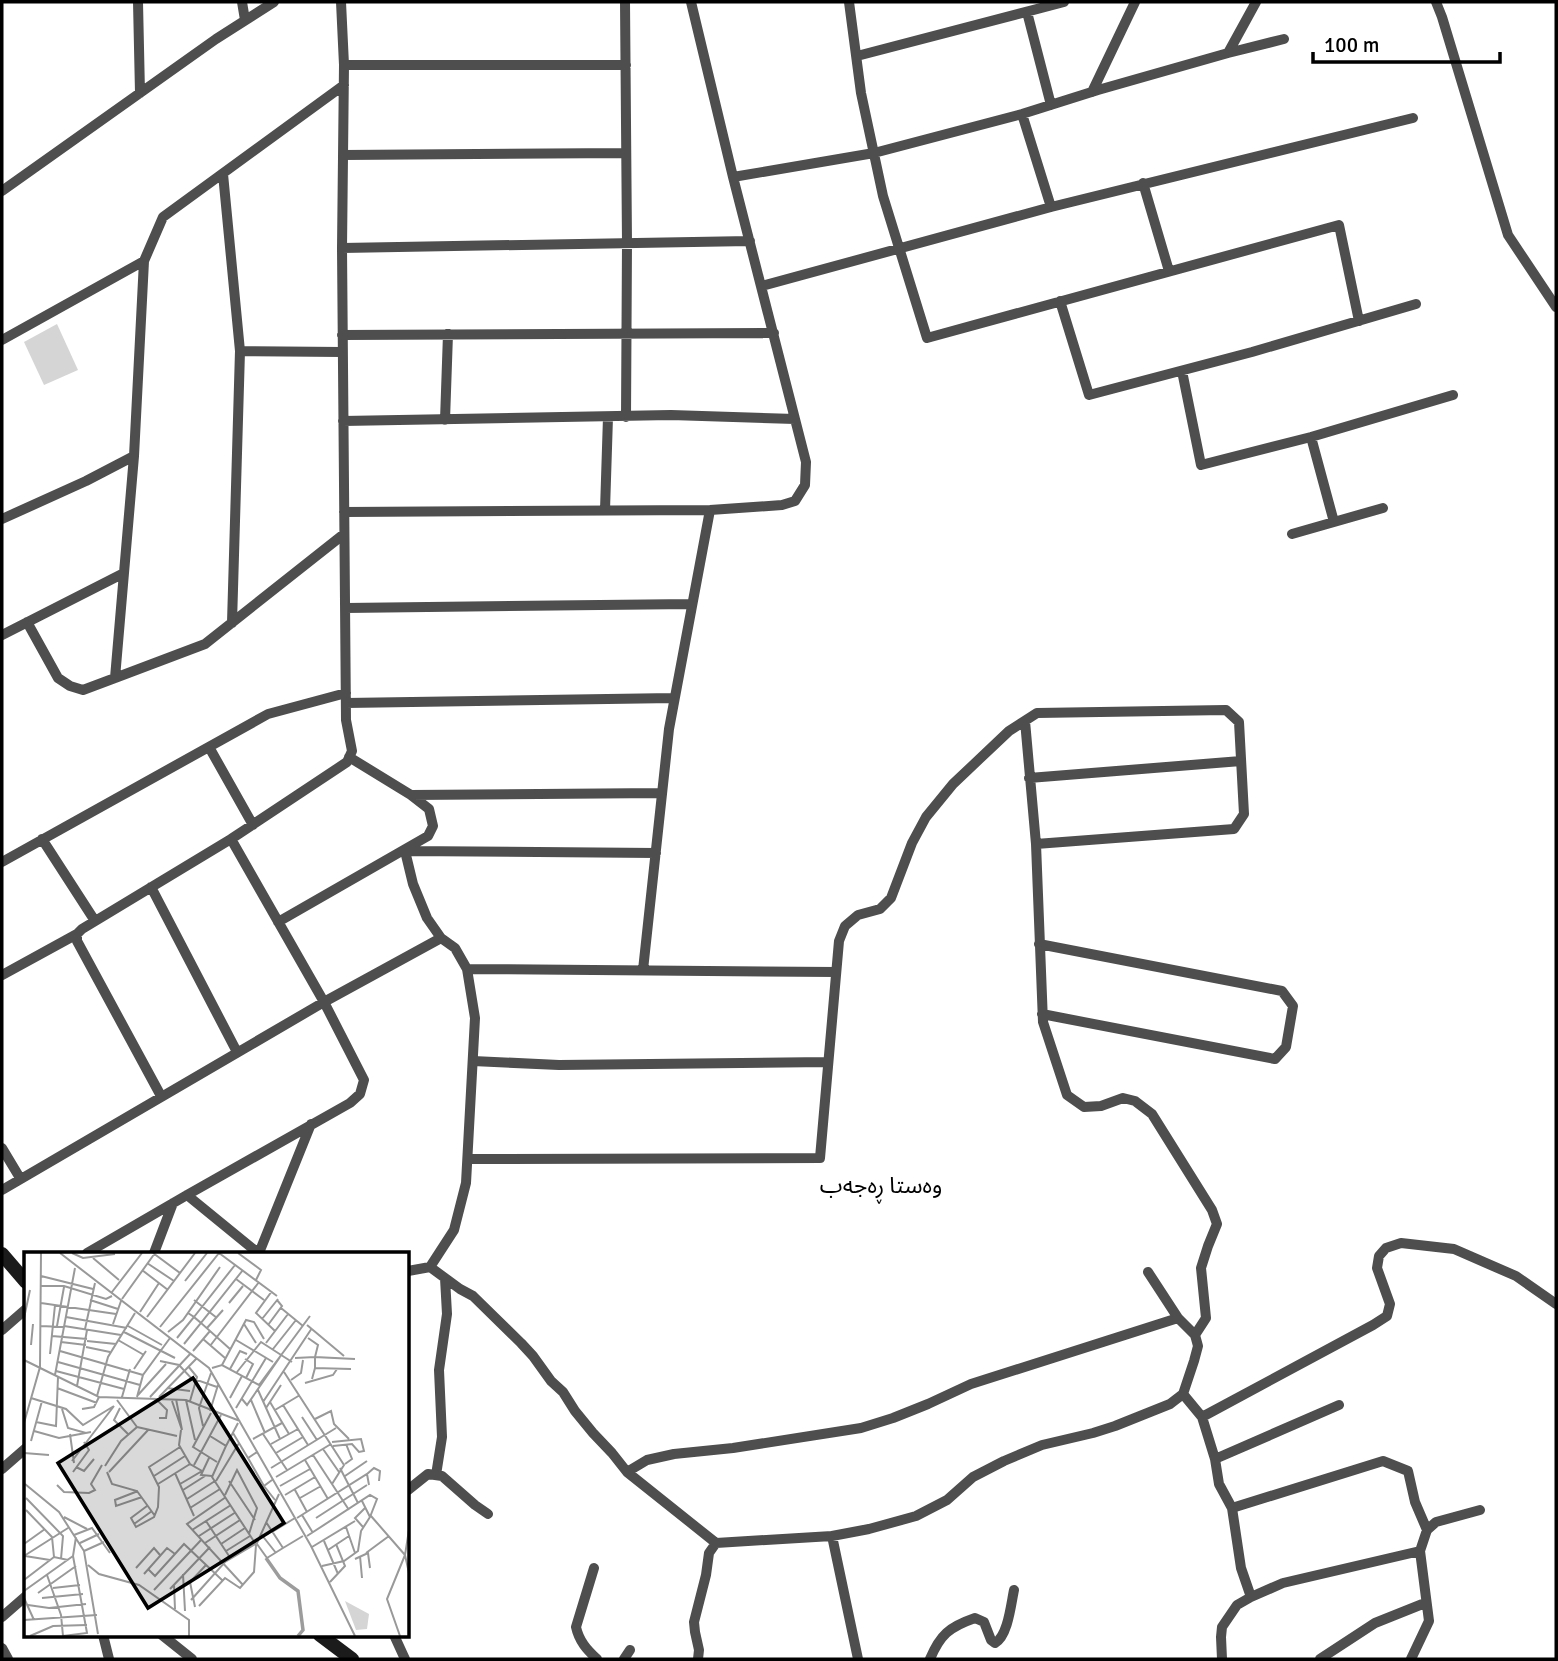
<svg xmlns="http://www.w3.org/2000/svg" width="1558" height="1661" font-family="Signika,'Noto Sans Arabic',sans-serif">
	<rect width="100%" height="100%" fill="#fff"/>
	<path fill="#d5d5d5" d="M57,324l21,46 -34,15 -20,-43z"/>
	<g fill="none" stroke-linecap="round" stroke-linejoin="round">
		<path stroke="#4e4e4e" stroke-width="10" d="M138,2l2,91
			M242,2l3,18
			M625,2l2,241 -1,174
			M849,2l12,91 22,103 44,142 412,-113 20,96
			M1436,2l6,15 66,218 48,72
			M1027,12l24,93
			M1228,53l28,-51
			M857,56l207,-54
			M344,65h282
			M344,85l-181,132 -19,44 -10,195 -19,222 90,-34 139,-110
			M1092,92l43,-90
			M1022,114l29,93
			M343,155l283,-2
			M223,174l17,177 -8,272
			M733,177l141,-24 148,-39 76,-24 130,-37 56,-14
			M1143,183l26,88
			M2,191l214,-152 58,-37
			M342,248l408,-7
			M762,286l289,-79 362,-89
			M1060,301l29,94 163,-43 164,-48
			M342,335l432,-2
			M2,340l142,-79
			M240,351l102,1
			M1182,371l19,94 110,-28 142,-42
			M445,420l3,-86
			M343,421l328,-6 124,4
			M1311,437l23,85
			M605,510l3,-93
			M344,512l366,-2 72,-5 13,-4 10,-16 1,-23 -73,-285 -42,-175
			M2,519l84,-38 48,-25
			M1292,534l91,-26
			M345,608l347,-4
			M27,622l31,56 12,8 13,4 32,-12
			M2,635l122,-62
			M346,703l328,-5
			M1025,721l11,123 7,178 24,73 17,12 17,-1 22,-8 12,3 17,13 60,96 5,14 -9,22 -7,22 5,50 -11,17
			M209,747l44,78
			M1029,778l212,-17
			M411,795l251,-2
			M42,839l53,82
			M2,862l266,-148 78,-21
			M151,887l86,165
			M278,922l150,-86 5,-10 -4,-17 -18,-14 -62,-38
			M1039,944l243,47 11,15 -7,41 -11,12 -233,-45
			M467,969l369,3
			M643,970l26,-241 41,-219
			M2,975l75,-41
			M473,1061l86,4 269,-3
			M161,1096l-84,-155v-7l5,-5 149,-90 116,-77 5,-11 -6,-31 -4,-472 2,-183 -3,-63
			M2,1148l18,30
			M468,1159l352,-1 19,-217 6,-15 13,-11 22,-6 11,-11 21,-55 14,-26 27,-33 56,-53 28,-18 189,-3 13,12 5,92 -10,15 -198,15
			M2,1190l322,-188 117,-64
			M187,1195l71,58
			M87,1253l100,-58 163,-92 10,-9 4,-14 -40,-78 -93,-163
			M154,1253l19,-50
			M259,1253l52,-129
			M430,1267l30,22 13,7 48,47 12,13 18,25 12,11 12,19 18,22 19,20 15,19 89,71
			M408,1271l22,-4 24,-37 12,-47 9,-165 -8,-49 -12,-21 -14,-10 -14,-20 -14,-34 -8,-33 251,2
			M2,1330l24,-21
			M1183,1394l19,23 13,42 4,25 13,24 9,60 10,29
			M1202,1417l171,-92 14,-9 3,-12 -13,-36 2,-12 7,-8 15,-5 53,6 62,27 40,28
			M1215,1459l124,-54
			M2,1469l24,-21
			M627,1472l20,-12 27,-6 59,-6 128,-20 32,-10 35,-14 43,-20 207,-66
			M436,1475l6,-38 -3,-67 8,-56 -2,-36
			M408,1490l20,-16 14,2 33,29 13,9
			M1232,1508l151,-47 25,10 7,31 12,28
			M832,1536l26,123
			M594,1568l-18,59c3,14 11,23 21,32
			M2,1617l24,-21
			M103,1635l6,24
			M162,1635l30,24
			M394,1635l11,24
			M2,1648l6,11
			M624,1659l6,-9
			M698,1659l1,-9 -4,-18 -1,-10 12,-47 3,-22 7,-10 116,-7 37,-7 47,-13 31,-16 26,-23 31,-16 38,-16 51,-12 22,-7 55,-22 13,-10 11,-33 4,-15 -3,-11 -17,-17 -30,-46
			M930,1659c10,-24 19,-32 45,-41l9,4 7,18 4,3c13,-7 16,-39 19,-53
			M1222,1659l-1,-22 1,-10 15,-22 14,-8 32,-14 137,-32
			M1320,1659l55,-36 50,-20
			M1411,1659l18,-38 -9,-70 7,-21 9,-8 44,-12"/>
		<path stroke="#1b1b1b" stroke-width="14" d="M2,1254l24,28
			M320,1635l32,24"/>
	</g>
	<g text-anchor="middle" stroke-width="6" stroke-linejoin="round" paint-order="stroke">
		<g font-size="23" fill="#000" stroke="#fff">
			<text x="881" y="1193">وەستا ڕەجەب</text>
		</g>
	</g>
	<g transform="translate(24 1252)">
		<rect width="385" height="385" fill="#fff"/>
		<path d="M321,349l24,13 -2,15 -11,1z" fill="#d5d5d5"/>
		<path fill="none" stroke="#9c9c9c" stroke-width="3.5" d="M242,306l14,20 18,13 5,39 -5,6"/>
		<path fill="none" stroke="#999" stroke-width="2" d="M36,1l149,115 102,178 44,90M48,1l11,5 32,-4M129,1l27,20M195,1l58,43M214,1l23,17 -5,10M69,6l26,22M123,11l27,18M118,18l26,20M17,24l52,13M212,27l28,21M161,29l22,-28M17,34h23l42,13 6,-3M248,39l-16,22 19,18M88,40l30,-39M98,47l33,-46M66,48l28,9M170,48l23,18M17,51l75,11M205,51l14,-17M257,56l22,18M116,60l19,-29M42,65l61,11M123,65l48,-64M0,66l6,-28M238,67l16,-20M89,72l8,-23M220,72l12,19M244,73l14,-19 -5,-6M283,73l37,31M16,74l24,1M33,74l7,-39M40,74l57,9M104,74l34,19M136,75l59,-74M183,76l16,-18M61,77l10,-46M100,80l51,26M144,80l15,-12 37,-53M28,84l35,3M153,86l17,-21 -6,-4M284,86l10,7 -3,12 40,2M179,87l22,19M94,88l26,15M212,88l37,22M63,89l29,3M37,90l25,3M242,91l22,-29M160,92l17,-21 -7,-6 41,-52M7,93l2,-21M186,94l49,-64M62,95l24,5M206,97l-29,-26 42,-53M249,97l23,-29M36,99l83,24M169,99l17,-20M26,102l5,-49M271,106l20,-1v11M221,107l8,5 -7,14M0,108l75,37 87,3 54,21M136,109l19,4 12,13 26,9M34,110l82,23M198,113l24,-45 8,2 10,17M164,114l9,11 -7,24M188,116l10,-3 37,20 51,-69M110,117l12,-18M206,117l10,-18 7,3M32,119l68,18M213,120l24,-30 31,20M260,120l60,93 -12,19M31,123l20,-107M288,127l3,-11 36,1M267,128l10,-7 2,-13M281,131l28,-8 4,-6M53,134l10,-56M33,136l40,15M143,136l23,3M234,138l22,49M114,143l28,-31M73,144l11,-39 27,-44M98,145l8,-28M113,145l6,-22 27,-37M126,145l41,-44M135,145l38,-39M7,146l35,11 17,16 31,-19M206,146l12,-22M132,147l11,11 -1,8h-7M218,147l5,6 33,-48M162,148l9,40M227,148l14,33M148,149l10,29 -6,-31M239,150l49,-74M246,150l19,32M259,153l25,40M96,156l-6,12 14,14M212,156l30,-50M242,156l15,-23M38,157l6,19 18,5M58,157l12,-2 5,-10M251,158l25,-15M186,159l8,-26M187,161l-18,34 24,15M278,165l15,23M291,167l16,-8 3,13 15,15M12,170l20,4 2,-49M0,171l16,-56 1,-114M179,174l-4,-18 12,-35M113,175l40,9M10,179l25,7 32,-6M209,181l15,25 9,-6M46,182l4,29M239,182l24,36M186,184l16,10 -14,31 43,66M229,187l29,-16M7,189l11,-40M308,190l29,-3 3,12 -5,1 -7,-8 -19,2M247,192l27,-15M202,194l12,-23M299,197l16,23M0,201l25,2M252,201l27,-16M289,203l36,55M185,206l-8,17 11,1M224,206l16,28M281,208l23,39M48,209l42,-55M321,212l7,-5 -6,-15M170,213l27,-50M81,214l16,-25 16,-14 -20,-27M52,215l8,4 10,-12M247,216l65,-40M316,216l18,35M0,219v42M49,220l16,-22 -5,-8M83,220l5,12 25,7 18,25M85,220l40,-43M151,221l19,43M343,222l7,-6 6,3 -1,10M130,224l31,-20M321,224l22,-15M252,225l55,-33M248,228l-8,6 11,14M192,229l23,-38M205,229l26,39M1,232l34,28 25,39 14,83M134,232l32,-20M156,232l22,-13 -12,-7 -11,-19 2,-15M33,233l7,7 25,1 6,-3 -4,-6 11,-19M256,234l30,-17M159,238l22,-14M271,238l12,22M114,239l-23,9 1,6 26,-9M201,243l12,-25 20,38 -8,26M261,243l30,-18M202,245l-39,27 56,61M2,246l37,38 -2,23M276,246l21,-12M163,247l28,-18M123,254l-16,12 5,9 18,-10 4,-10 1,-20 -10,-20 31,-20M166,256l30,-19M2,258l26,27 2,20M278,263l11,18M347,264l34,39M40,265l23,12M273,266l70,-44 2,11M292,266l51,-33M182,269l25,38M242,270l17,26 20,-12M110,272l18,-13M322,275l9,26M339,275l-8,-9 11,-11M168,278l39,-25M385,278l-4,25 4,18M248,280l23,-14M237,282l15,19M50,283l18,-7 18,25M175,284l37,-24M283,284l63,-41 7,4 -7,18M300,289l14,33M56,291l19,-9M181,291l35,-23M0,292l21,-15M197,292l24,-16M233,292l10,14 16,-10M288,295l43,-26M304,298l21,-14M60,299l20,-9M202,299l24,-15M342,301l23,-17M0,304l44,-28M1,304l25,4M336,304l2,22M331,307l13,-6 2,15M64,313l11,9 40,11 50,35v16M298,314l22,-5 14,-10 3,-20 9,-14 -8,-16M112,316l18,-20 6,7M124,317l7,7 29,-32 38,36M120,322l23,-26 8,6M159,322l2,37M23,323l14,40 2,21 24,-3 -14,-77 3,-19M0,328l30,-23 14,3M306,330l15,-16 -9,-22M150,333l1,24M29,336l27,-3M146,337l40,-42M130,338l48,-51M0,339l49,-35M14,341l38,-27M0,346l10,22M18,346l41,-4M167,348l34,-38 32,-19 22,-49M4,353l21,3 37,-4M175,354l26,-28 15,10 14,-16 2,-27M171,355l-5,-25 16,-17M0,368l73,-5M6,384l23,-10 34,-1M376,384l-13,-37 18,-44"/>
		<path fill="#000" fill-opacity="0.15" stroke="#000" stroke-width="3.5" d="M169,126l91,145 -136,85 -90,-145z"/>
		<rect width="385" height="385" fill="none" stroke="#000" stroke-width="3.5"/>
	</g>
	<rect width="1558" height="1661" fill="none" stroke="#000000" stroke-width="7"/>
	<path d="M1313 52v10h187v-10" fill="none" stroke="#000000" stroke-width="3.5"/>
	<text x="1324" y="52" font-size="21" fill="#000000" stroke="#ffffff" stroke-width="5" paint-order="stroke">100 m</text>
</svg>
